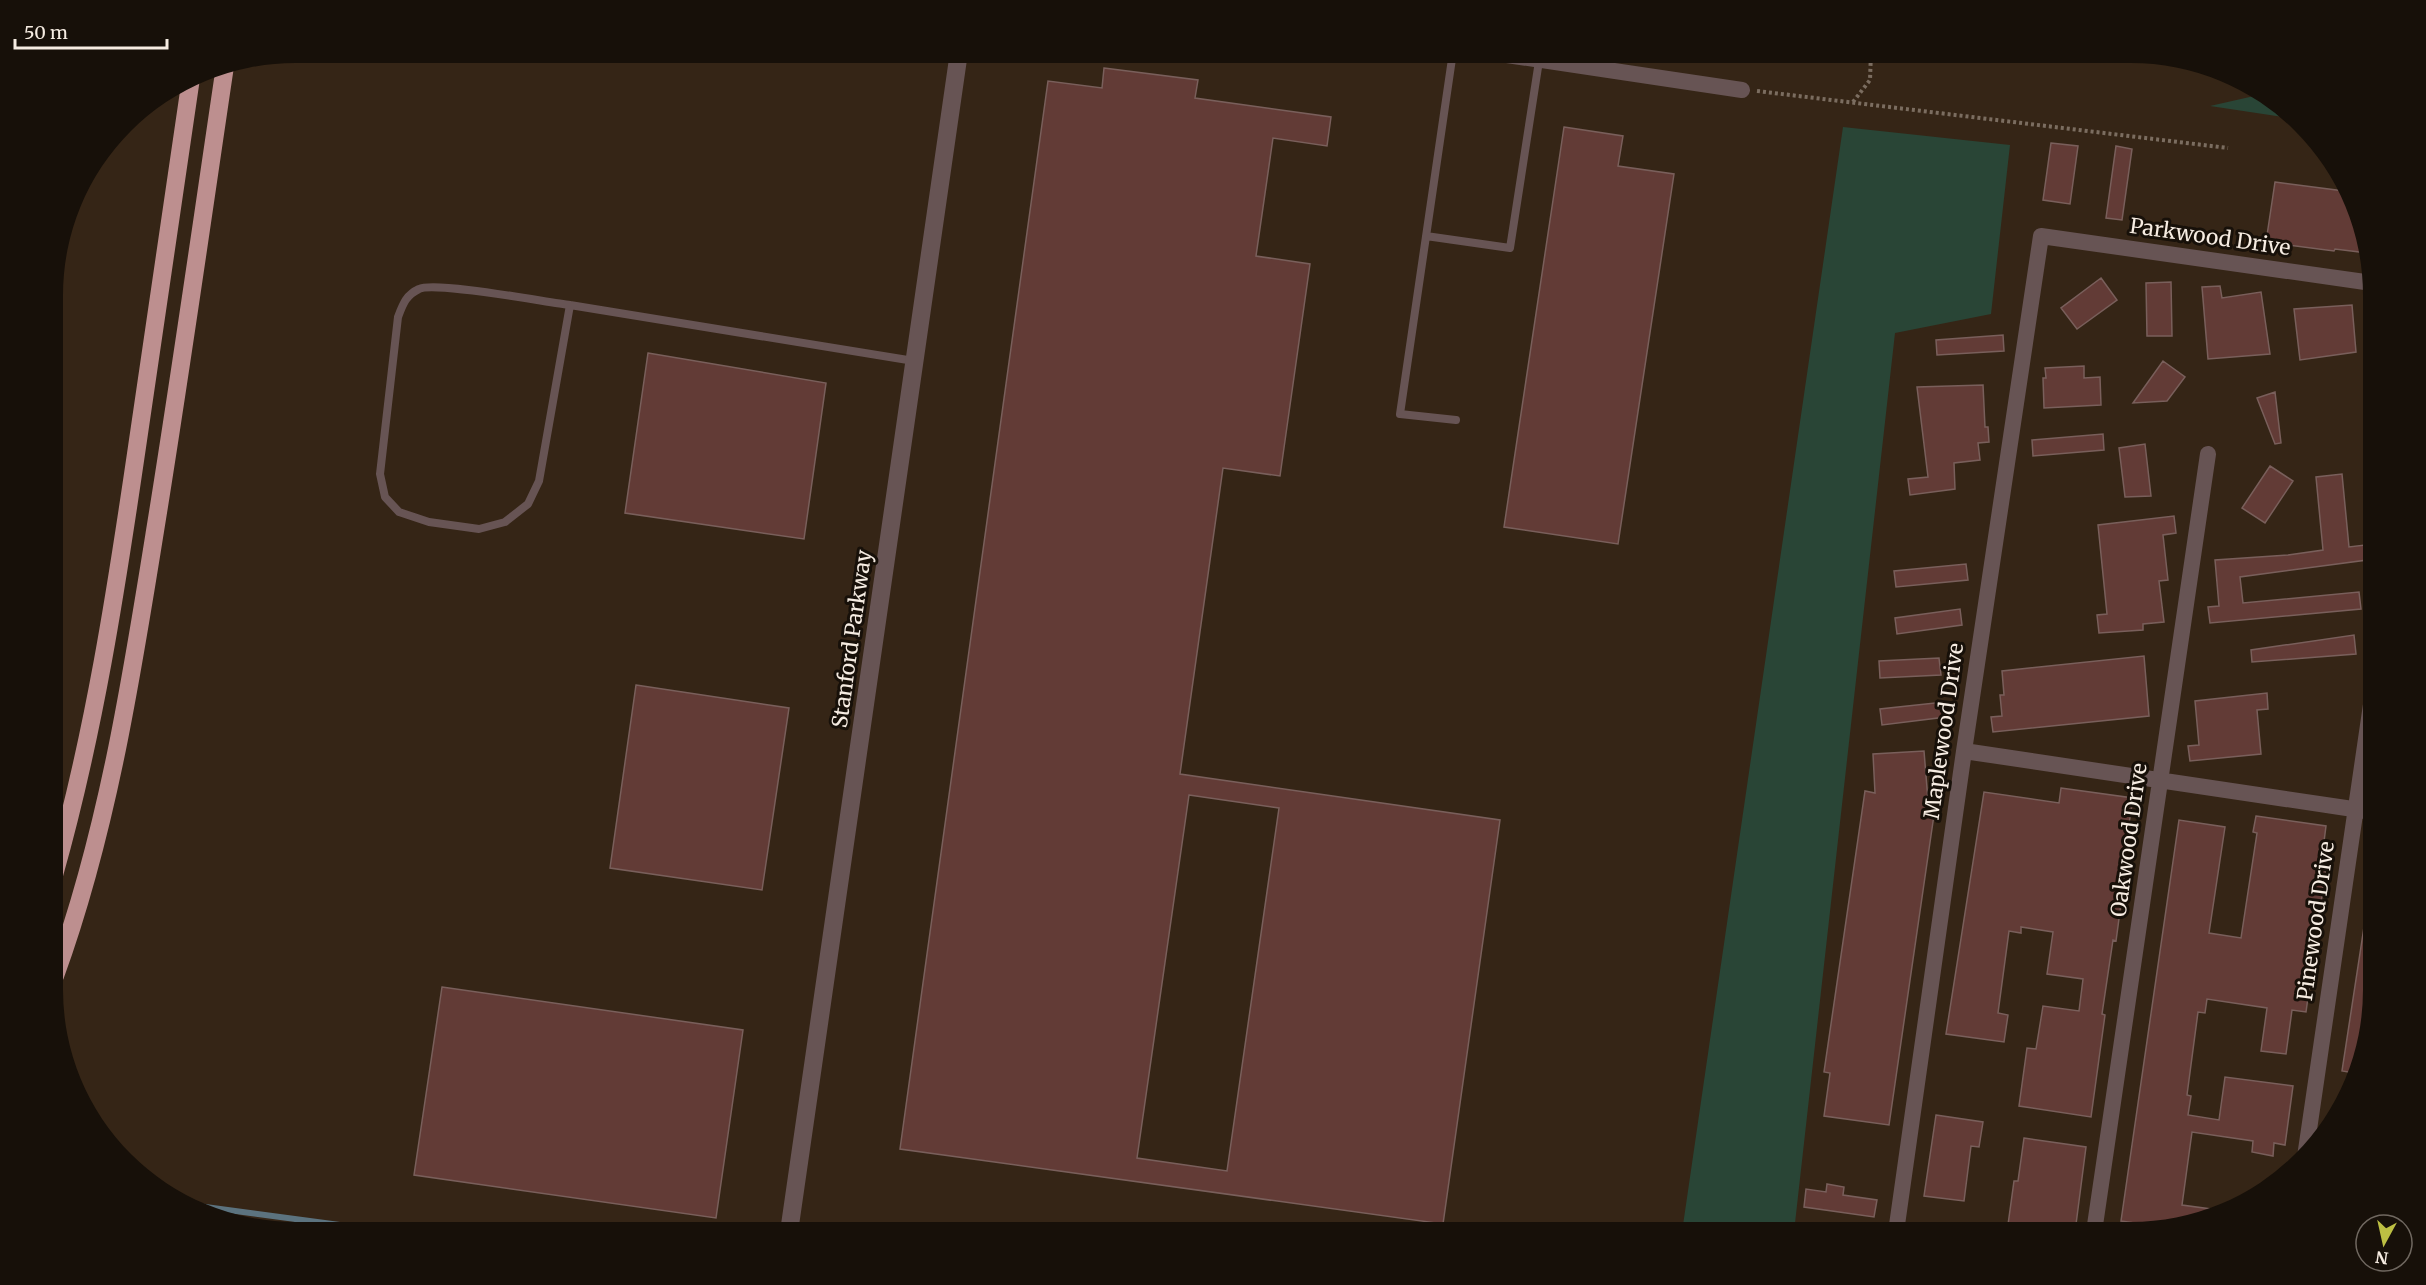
<svg xmlns="http://www.w3.org/2000/svg" width="2426" height="1285" font-family="Merriweather,serif">
	<rect width="100%" height="100%" fill="#352516"/>
	<path fill="#294536" d="M2263,94l28,19 6,6 -87,-13z
		M1843,127l167,18 -19,169 -96,19 -101,899h-112z"/>
	<g fill="none" stroke-linecap="round" stroke-linejoin="round">
		<path stroke="#5c737f" stroke-width="6" d="M183,1204l209,28"/>
	</g>
	<path fill="#623b36" stroke="#795f5b" stroke-width="1.5" fill-rule="evenodd" d="M1104,68l94,12 -3,18 136,19 -4,29 -54,-8 -17,118 54,8 -30,212 -57,-8 -43,306 320,46 -57,404 -543,-75 148,-1068 54,7zM1189,795l90,13 -52,363 -90,-13z
		M1564,127l59,9 -5,30 56,8 -56,370 -114,-17z
		M2051,143l27,3 -8,58 -27,-4z
		M2116,146l16,3 -10,71 -16,-2z
		M2275,182l69,9 24,62 -33,-4 -1,2 -68,-9z
		M2101,278l16,22 -40,29 -16,-21z
		M2171,282l1,54h-25l-1,-53z
		M2220,286l2,12 39,-6 9,62 -62,5 -6,-72z
		M2352,305l4,47 -56,8 -6,-51z
		M2003,335l1,16 -67,4 -1,-15z
		M648,353l178,30 -22,156 -179,-26z
		M2163,361l22,16 -18,24 -34,2z
		M2084,366v12l16,-1 1,28 -57,3 -1,-30h3l-1,-10z
		M1983,385l2,42h3l1,15 -11,1 2,17 -26,3 1,26 -45,6 -2,-16 20,-2 -11,-90z
		M2275,392l6,51 -6,1 -18,-46z
		M2103,434l1,16 -71,6 -1,-16z
		M2145,444l6,52 -26,1 -6,-49z
		M2270,466l23,15 -28,42 -23,-15z
		M2342,474l7,73 16,-2 2,15 -127,17 3,26 116,-11 2,17 -151,14 -2,-16 11,-1 -4,-46 73,-5 35,-5 -7,-73z
		M2174,516l2,17 -13,2 5,45 -9,1 5,41 -21,2v6l-44,3 -2,-18 10,-1 -9,-89z
		M1966,564l2,16 -72,7 -2,-16z
		M1960,609l2,16 -65,9 -2,-16z
		M2354,635l2,19 -104,8 -1,-12z
		M2144,656l5,60 -156,16 -2,-15 11,-1 -2,-21h4l-2,-24z
		M1939,658l2,17 -61,3 -1,-17z
		M636,685l153,23 -27,182 -152,-22z
		M2267,693l1,16 -11,1 4,44 -71,7 -2,-15 11,-1 -4,-44z
		M1944,702l2,15 -64,8 -2,-16z
		M1924,751l4,49 8,1 -47,324 -65,-9 6,-43 -6,-1 41,-281 10,2 -2,-39z
		M2061,788l72,10 -6,39h3l-14,104 -3,-1 -11,74 3,1 -14,102 -72,-11 8,-58 9,1 7,-43 36,5 4,-32 -36,-5 6,-42 -32,-5v6l-12,-2 -11,82 10,2 -4,27 -58,-8 38,-242 75,11z
		M2256,816l70,10 -5,39 5,1 -20,146 -14,-2 -6,44 -25,-3 6,-43 -60,-9 -2,14 -7,-1 -11,83 4,1 -3,19 31,5 6,-43 68,9 -8,59 -11,-2 -1,13 -21,-4 1,-11 -61,-9 -10,73 44,6 -17,9 -40,8 -48,-7 58,-401 46,7 -16,106 32,5 16,-105 -4,-1z
		M2364,927l9,1v63l-19,82 -12,-2z
		M442,987l301,43 -27,188 -302,-43z
		M1936,1115l47,7 -4,25 -8,-1 -7,55 -40,-5z
		M2024,1138l62,9 -11,85h-68l7,-51h4z
		M1827,1184l17,3 -1,8 34,5 -3,17 -70,-10 2,-18 20,3z"/>
	<g fill="none" stroke-linecap="round" stroke-linejoin="round">
		<path stroke="#7b6d60" stroke-width="4" stroke-dasharray="3 3" stroke-linecap="butt" d="M1757,91l471,57
			M1853,102l17,-22 1,-28"/>
		<path stroke="#675454" stroke-width="8" d="M1453,52l-53,362 56,6
			M1426,236l84,12 29,-187
			M570,305l-31,176 -11,23 -23,18 -26,7 -50,-7 -30,-10 -14,-15 -5,-23 18,-157c5,-13 8,-22 21,-28 16,-8 126,13 151,16l344,56"/>
		<path stroke="#675454" stroke-width="16" d="M1487,52l255,38
			M1964,751l409,61
			M2305,1157l68,-466
			M1896,1232l68,-481 77,-515 331,47
			M2094,1232l114,-778"/>
		<path stroke="#675454" stroke-width="18" d="M789,1232l170,-1180"/>
		<path stroke="#bd8f8f" stroke-width="18" d="M54,875c40,-141 62,-284 83,-428 18,-123 36,-246 54,-369
			M55,976c52,-143 76,-295 100,-445 25,-154 47,-310 70,-465"/>
	</g>
	<g text-anchor="middle" stroke-width="6" stroke-linejoin="round" paint-order="stroke">
		<g font-size="21" fill="#f6ece2" stroke="#171009">
			<text transform="translate(2210 237) rotate(8)" y="7">Parkwood Drive</text>
			<text transform="translate(852 639) rotate(-82)" y="7">Stanford Parkway</text>
			<text transform="translate(1944 731) rotate(-82)" y="7">Maplewood Drive</text>
			<text transform="translate(2129 840) rotate(-82)" y="7">Oakwood Drive</text>
			<text transform="translate(2316 921) rotate(-82)" y="7">Pinewood Drive</text>
		</g>
	</g>
	<path d="M0 0H2426V1285H0ZM295 63H2131A232 232 0 0 1 2363 295V990A232 232 0 0 1 2131 1222H295A232 232 0 0 1 63 990V295A232 232 0 0 1 295 63Z" fill="#171009" fill-rule="evenodd"/>
	<g transform="translate(2384 1243) rotate(188)"><circle r="28" fill="#171009" stroke="#706860" stroke-width="1.5"/>
	<path d="M0-4.5L10 22L0 15L-10 22Z" fill="#bdbf43"/>
	<text y="-9" font-size="16" font-weight="bold" text-anchor="middle" fill="#f6ece2">N</text>
	</g>
	<path d="M15 39v9h152v-9" fill="none" stroke="#f6ece2" stroke-width="3"/>
	<text x="24" y="39" font-size="18" fill="#f6ece2" stroke="#171009" stroke-width="4.5" paint-order="stroke">50 m</text>
</svg>
